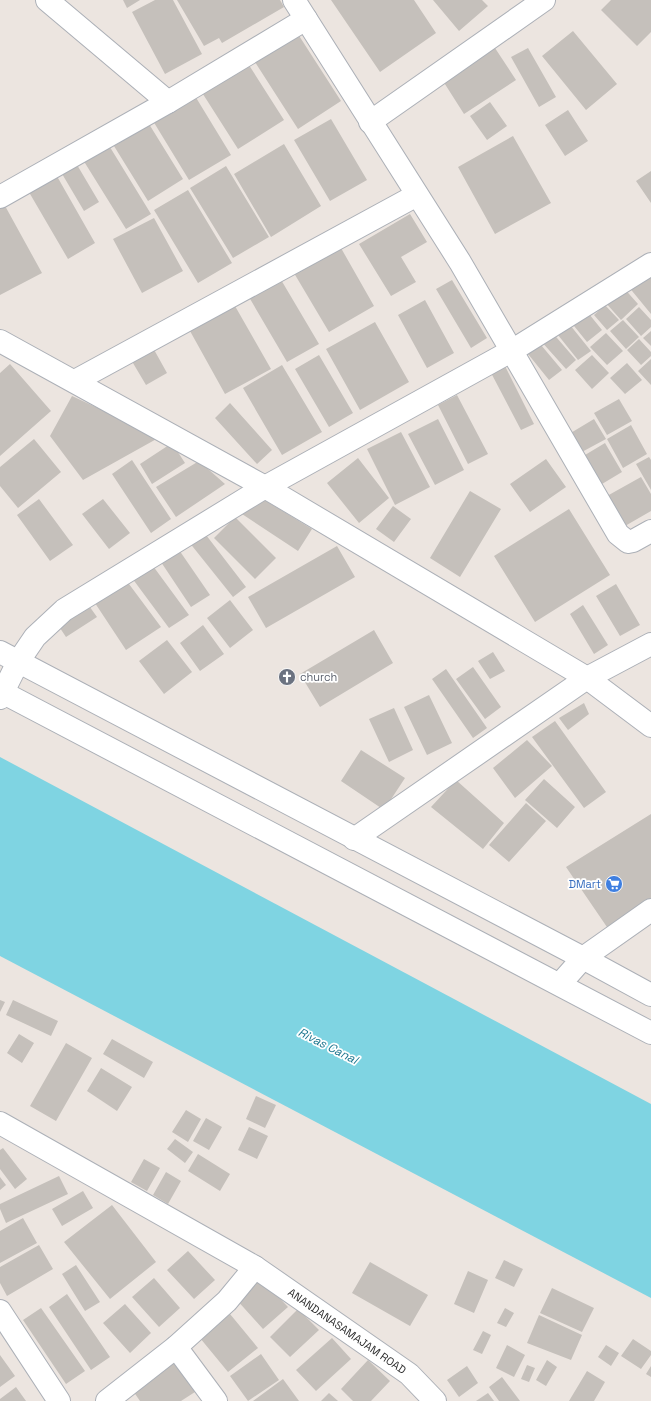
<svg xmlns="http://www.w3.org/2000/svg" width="651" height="1401" font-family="'Space Grotesk',sans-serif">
	<rect width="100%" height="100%" fill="#ece5e0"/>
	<path fill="#7fd4e2" d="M0,757l651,347v194l-651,-342z"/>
	<path fill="#c5c0bb" d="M123,0h17l-13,8z
		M155,0h18l29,54 -37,20 -33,-62z
		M177,0h103l4,7 -62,36 -3,-5 -15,8z
		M331,0h83l22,33 -56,39z
		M433,0h49l6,6 -29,25z
		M611,0h40v32l-14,14 -36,-36z
		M296,31l45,70 -43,28 -45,-70z
		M573,31l44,53 -31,26 -44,-54z
		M495,48l21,32 -52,34 -21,-33z
		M528,48l28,49 -17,10 -28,-50z
		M247,62l37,58 -46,29 -37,-58z
		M192,91l39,64 -42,25 -39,-64z
		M490,102l17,24 -20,14 -17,-24z
		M568,110l20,31 -23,15 -20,-31z
		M331,119l36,61 -37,21 -36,-61z
		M149,124l34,55 -35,22 -34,-55z
		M513,136l38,67 -56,31 -37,-67z
		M105,139l46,75 -25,15 -46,-74z
		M284,144l37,62 -50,31 -37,-63z
		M73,158l26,44 -15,9 -26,-44z
		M226,166l43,71 -36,21 -43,-70z
		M54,171l41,72 -27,16 -42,-72z
		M651,171v32l-15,-22z
		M188,190l44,73 -34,20 -44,-73z
		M4,204l38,69 -42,22v-89z
		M410,214l17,28 -26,15 15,25 -25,14 -32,-52z
		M154,218l29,53 -41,22 -29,-54z
		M337,241l37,65 -45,26 -38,-64z
		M277,273l42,71 -32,18 -41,-70z
		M651,277v37l-23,-28z
		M452,280l35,58 -16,10 -35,-59z
		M622,286l16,18 -17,16 -16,-18z
		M425,300l29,53 -27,15 -29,-53z
		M605,305l14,15 -12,10 -13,-15z
		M235,306l36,63 -46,25 -35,-63z
		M639,307l12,13v7l-10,9 -15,-17z
		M585,309l17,21 -15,12 -17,-21z
		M566,320l25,31 -13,9 -24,-30z
		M623,320l16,17 -13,12 -16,-18z
		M375,322l34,60 -49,28 -34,-61z
		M551,331l25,29 -10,9 -26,-29z
		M651,331v15l-8,-8z
		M606,333l17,18 -16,14 -17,-18z
		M536,339l26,31 -13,10 -25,-31z
		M639,339l12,13v4l-10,9 -14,-15z
		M152,346l15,27 -21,12 -16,-27z
		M319,355l34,58 -24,14 -34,-58z
		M592,355l17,18 -17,16 -17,-19z
		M651,359v26l-13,-14z
		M503,362l31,62 -13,6 -32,-61z
		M627,363l15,17 -17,14 -15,-16z
		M10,364l41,47 -51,45v-83z
		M282,365l40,67 -40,23 -39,-67z
		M457,395l31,59 -20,10 -30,-59z
		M72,396l88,41 -77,43 -33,-44z
		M619,399l13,22 -25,14 -13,-22z
		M230,403l42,47 -15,14 -42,-46z
		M438,419l26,51 -29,15 -27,-51z
		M594,419l12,20 -26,14 -11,-19z
		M631,425l16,29 -24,14 -16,-29z
		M401,432l29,55 -35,18 -28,-56z
		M34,439l27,33 -43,36 -18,-22v-19z
		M172,443l13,20 -33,21 -12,-20z
		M605,443l17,29 -25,15 -17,-29z
		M649,457l2,3v30l-15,-26z
		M358,458l31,40 -30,25 -32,-40z
		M546,459l20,28 -36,25 -20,-28z
		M132,460l39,59 -20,14 -39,-59z
		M199,461l26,23 -49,33 -20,-30z
		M641,477l10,17v17l-26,15 -18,-30z
		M470,491l31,18 -41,68 -30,-19z
		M258,496l54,33 -14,22 -56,-37z
		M39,499l34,46 -23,16 -33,-46z
		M103,499l27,34 -21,16 -27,-35z
		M393,506l18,13 -17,23 -18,-13z
		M569,509l41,66 -75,47 -41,-66z
		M235,517l41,41 -21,21 -41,-41z
		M203,531l43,56 -13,10 -44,-55z
		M337,546l18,31 -89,51 -18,-31z
		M177,547l33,48 -19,12 -32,-48z
		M153,566l36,49 -20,13 -37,-50z
		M126,580l35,47 -35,23 -33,-50z
		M616,584l24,41 -20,11 -24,-40z
		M230,600l23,30 -23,18 -23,-30z
		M87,603l10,14 -31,20 -10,-15z
		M583,605l25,40 -14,9 -24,-40z
		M203,625l21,29 -24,17 -20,-28z
		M374,630l19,33 -73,44 -20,-33z
		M167,640l25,32 -28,22 -25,-33z
		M493,652l12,19 -15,8 -12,-18z
		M473,667l28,40 -16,12 -29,-40z
		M446,669l41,59 -14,10 -41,-59z
		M429,695l23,48 -25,12 -23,-48z
		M584,703l5,11 -21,16 -9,-12z
		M394,708l19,42 -24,12 -20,-43z
		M555,721l51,71 -22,16 -52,-71z
		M527,740l25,26 -37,32 -22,-30z
		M361,750l44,28 -21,32 -43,-29z
		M544,779l31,28 -18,21 -32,-28z
		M456,780l48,43 -21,26 -52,-42z
		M526,803l20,18 -37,41 -20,-17z
		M651,814v87l-42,29 -43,-63z
		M0,1000l5,2 -5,10z
		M13,1000l45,21 -7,15 -45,-21z
		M19,1034l15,9 -12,20 -15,-10z
		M112,1039l41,23 -9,16 -41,-24z
		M66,1043l26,15 -36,63 -26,-15z
		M101,1068l31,19 -15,24 -30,-20z
		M256,1096l20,9 -11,23 -19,-9z
		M186,1110l15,9 -13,23 -16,-10z
		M206,1118l16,9 -13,23 -16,-9z
		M249,1127l19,9 -11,23 -19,-9z
		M175,1139l18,13 -8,11 -18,-14z
		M3,1148l24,31 -12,10 -15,-20v-19z
		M198,1154l32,20 -10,17 -32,-20z
		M144,1159l16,9 -13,23 -16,-9z
		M166,1172l15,9 -13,23 -15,-9z
		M59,1176l9,18 -62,29 -6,-14v-5z
		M0,1177l6,8 -6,5z
		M83,1191l10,17 -31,18 -10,-17z
		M112,1205l44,57 -46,37 -46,-57z
		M23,1218l14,25 -37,20v-32z
		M39,1245l14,24 -46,27 -7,-13v-16z
		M188,1251l27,29 -21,19 -27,-29z
		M504,1260l19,9 -9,18 -19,-9z
		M370,1262l58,33 -18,31 -58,-33z
		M76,1265l24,37 -15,9 -23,-37z
		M468,1271l20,9 -14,33 -20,-9z
		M259,1276l29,31 -25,22 -28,-31z
		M154,1278l26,30 -21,19 -27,-30z
		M552,1288l42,20 -12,24 -42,-19z
		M67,1294l43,63 -19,13 -42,-63z
		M125,1304l26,29 -21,20 -27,-30z
		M41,1308l44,63 -19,13 -43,-64z
		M505,1308l9,5 -8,14 -9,-4z
		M298,1309l21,21 -29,27 -20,-20z
		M230,1314l28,34 -30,24 -28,-34z
		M539,1315l43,20 -11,25 -44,-17z
		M483,1331l8,4 -9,19 -9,-4z
		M332,1338l19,21 -35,32 -20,-21z
		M633,1339l18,12v4l-10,14 -20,-13z
		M507,1345l18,10 -11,22 -18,-9z
		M606,1345l13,8 -8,13 -13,-9z
		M261,1354l18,26 -31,21 -18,-25z
		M0,1355l15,21 -15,11z
		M173,1359l22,33 -14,9h-41l-9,-13z
		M368,1360l22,21 -19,20h-18l-12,-12z
		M547,1360l10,7 -11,19 -10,-6z
		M527,1365l8,3 -6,14 -8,-3z
		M467,1366l11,17 -19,14 -12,-17z
		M651,1366v11l-5,-3z
		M587,1371l18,11 -11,19h-25z
		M502,1377l18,24h-21l-10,-14z
		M283,1379l16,22h-46z
		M16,1387l10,14h-26v-2z
		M329,1393l9,8h-17z
		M488,1393l6,8h-18z"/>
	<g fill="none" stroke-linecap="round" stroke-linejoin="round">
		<g stroke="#acb0b7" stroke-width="24">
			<g id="minor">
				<path d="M47,0l121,102"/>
				<path d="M294,0l166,262 158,272 10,8 5,-1 18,-10"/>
				<path d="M370,122l174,-122"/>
				<path d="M0,197l168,-95 138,-83"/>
				<path d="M0,341l265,146 322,191 64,48"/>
				<path d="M75,381l342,-186"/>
				<path d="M0,652l583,306 68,37"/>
				<path d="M0,691l651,342"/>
				<path d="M0,698l18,-36 17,-25 29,-27 201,-123 248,-137 138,-86"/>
				<path d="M354,839l233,-161 64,-34"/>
				<path d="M560,984l23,-26 68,-48"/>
				<path id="s1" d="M0,1123l255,144 154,107 26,27"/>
				<path d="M0,1311l59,90"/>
				<path d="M176,1347l40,54"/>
				<path d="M107,1401l69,-54 51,-46 28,-34"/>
			</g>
		</g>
		<use href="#minor" stroke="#fff" stroke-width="22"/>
	</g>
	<defs>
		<g id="church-disc" transform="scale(0.9)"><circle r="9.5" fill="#6b7280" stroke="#fff"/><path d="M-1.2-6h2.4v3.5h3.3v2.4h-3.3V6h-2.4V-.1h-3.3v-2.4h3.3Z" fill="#fff"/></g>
		<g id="supermarket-disc" transform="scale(0.9)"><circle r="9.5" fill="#3f7fe0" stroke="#fff"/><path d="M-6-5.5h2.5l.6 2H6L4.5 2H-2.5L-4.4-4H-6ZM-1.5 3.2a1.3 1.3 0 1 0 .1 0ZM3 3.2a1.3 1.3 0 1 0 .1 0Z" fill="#fff"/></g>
	</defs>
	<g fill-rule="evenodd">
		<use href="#church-disc" x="287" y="677"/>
		<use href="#supermarket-disc" x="614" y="884"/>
	</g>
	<g text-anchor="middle" stroke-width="3.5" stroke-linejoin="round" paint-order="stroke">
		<g font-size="11" fill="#5b616d" stroke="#fff" text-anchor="start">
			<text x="300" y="681">church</text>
		</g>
		<g font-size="11" fill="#366cbe" stroke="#fff" text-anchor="end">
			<text x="601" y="888">DMart</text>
		</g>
		<g font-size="11" fill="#2c2c2c" stroke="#fff">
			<text dy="4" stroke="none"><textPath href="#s1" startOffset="405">ANANDANASAMAJAM ROAD</textPath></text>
		</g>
		<g font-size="12" font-style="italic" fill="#1d768f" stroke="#fff">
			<text transform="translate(328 1046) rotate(27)" y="4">Rivas Canal</text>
		</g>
	</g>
</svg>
